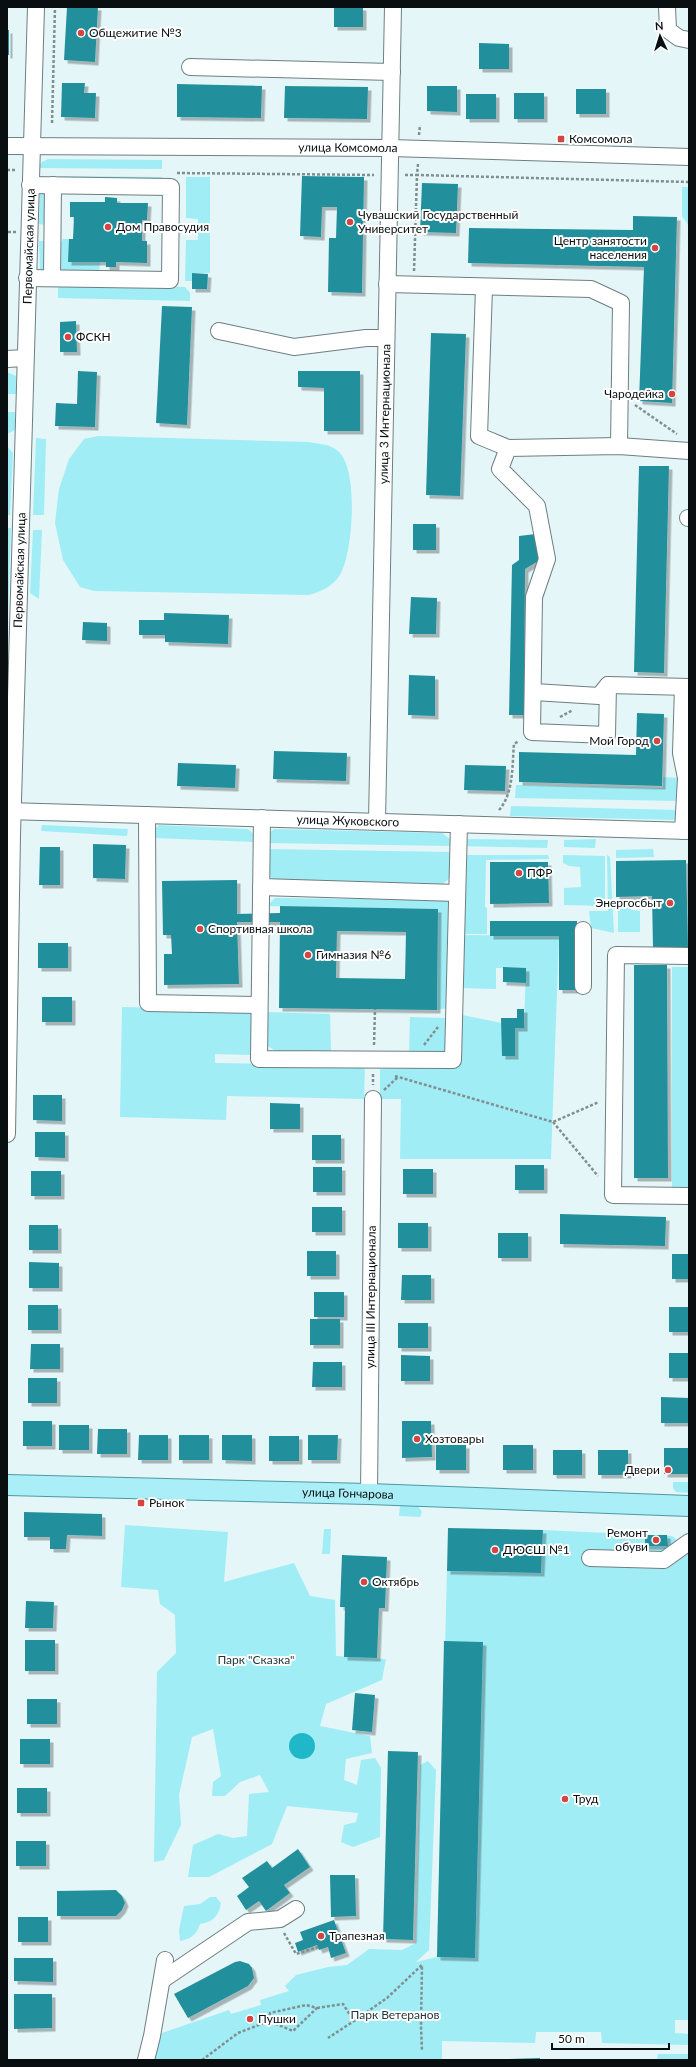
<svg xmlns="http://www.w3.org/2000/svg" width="696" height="2067" font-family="Lato,sans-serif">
	<defs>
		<filter id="shadow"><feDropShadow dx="3.5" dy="3.5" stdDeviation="0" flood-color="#0004"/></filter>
	</defs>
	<rect width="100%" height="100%" fill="#e4f6f8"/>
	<path fill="#a0edf6" d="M48,159l114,1v9l-124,-1 4,-6z
		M59,176l103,1v3l-103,-1z
		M186,177h24v96h-18v8h-7l1,-41h12v-21l-12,-1z
		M682,187h7v39l-7,-10z
		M40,193h6v32l-7,-1z
		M63,239h6v23h31l-1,12 -36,-1 -4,-6v-22z
		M39,241h6v30l-5,3z
		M58,285l127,2 5,6v8l-132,-3z
		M7,372l9,4v18h-9z
		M7,412h8v18l-8,4z
		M98,436l211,6c10,2 21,2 29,9 21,18 15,99 3,122 -7,13 -19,18 -32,22l-215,-4 -14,-4 -17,-27 -8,-37 4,-34 10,-30 15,-20z
		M36,438l10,1 -2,76h-11z
		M7,446l6,7 -3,62h-3z
		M7,528h4l-4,119z
		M33,530h9l-3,69 -9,-6z
		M663,777l16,1v23l-164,-3 1,-13 147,3z
		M511,806l167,4v10l-168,-4z
		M42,825l86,4 -1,7 -86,-5z
		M159,825l89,4 6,5 1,8 -101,-4v-8z
		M274,829l168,4 8,6 1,7 -184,-3v-8z
		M462,839l86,1 -1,8 -85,-2z
		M596,839l-1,9 -31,-1v-7z
		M267,849l185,3c-1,18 3,27 -15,35l-155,-3 -12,-7 -4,-10z
		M653,849l1,8 -38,1v-8z
		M464,855h84l1,4 -63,1 -1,47 2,1v26h-24z
		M563,855l42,1v50l-41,-1v-17l17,-1 -1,-20 -11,-1 -6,-3z
		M607,855l3,2 4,76 -23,-5 -2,-17h19z
		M275,898l173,2 -1,108 -10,2 1,-101 -171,-3z
		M631,905v5l9,1v21h-22v-26z
		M462,935l97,1 -8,223h-151l1,-60h-21v-30l77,-2v-53l45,9v33h13v-28l9,-1 2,-59h-30v21l-36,-1z
		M672,967h17v220h-17z
		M122,1007l130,3 -1,45 -36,-1v9l150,3 -1,33 -137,-3 -1,24 -106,-3z
		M265,1012l65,2 1,39h-53l-13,-9z
		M410,1017l36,1 -1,33 -5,1h-31z
		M673,1482h16v11l-13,-1 -3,-4z
		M400,1504l17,1 5,7 -2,5 -21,-1z
		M125,1525l103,7 -4,50 70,-19 16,33 25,4 1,56 50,3 -4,21 -56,24 -6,22 50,10 2,17 -26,6 -2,21 13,5 4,-25 14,-2 6,10 -1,69 -27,10 -12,-5 3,-17 12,-3 2,-9 -71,-7 -15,38 -63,33h-21l5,-32 25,-11 15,4 14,-2 2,-42 20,-2 -9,-17 -20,7 -15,14h-13l1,-14 8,-6 -8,-47 -21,8 -13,58 2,30 -17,35 -10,2 3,-190 19,-19 -1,-38 -15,-11 -2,-14 -37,-3z
		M324,1529h7l-1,25h-8z
		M543,1530l129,6 17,14v470h-14v13l14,1v11l-87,-2 -1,-11h-65l-1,11 -93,-2v19h-291l8,-26 70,-24 2,4 30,-9 -1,-5 29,-9 -4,-5 11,-11 32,-8 19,-2 22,-16 33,1 14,-7 4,-178 8,-4 8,9 -7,180 -13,12 21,-5 10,-386 94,2z
		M210,1897h6l5,6c-2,13 -8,19 -21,21 -3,11 -10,15 -20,17l-1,-11 5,-24 16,-2z
		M658,2054h31v6h-32z"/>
	<path fill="#20b8c8" d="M289 1746a13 13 0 1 1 26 0a13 13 0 1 1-26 0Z"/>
	<path fill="#24909c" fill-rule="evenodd" filter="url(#shadow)" d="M67,7h31l-3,55 -31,-2z
		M334,7h29v20h-29z
		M7,30h2v25h-2z
		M479,43l30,1v25h-30z
		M62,83h23l-1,10h12l-1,25 -34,-1z
		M177,84l85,2 -1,32 -84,-1z
		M285,86l83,1 -1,32 -83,-1z
		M427,86h30v26l-30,-1z
		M576,89h30v25h-30z
		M514,93h30v26h-30z
		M466,94h30v25h-30z
		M302,176l62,1 -2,116 -34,-1 1,-54h7l1,-31h-15l-1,30 -21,-1z
		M422,183l36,1 -2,49 -36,-1z
		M105,197l12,1v5h31l-1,17h-5v21h5v22l-31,-1v5h-10v-5h-38l1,-23h4l1,-22h-4v-15h35z
		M633,216l44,1 -5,186 -33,-2 5,-134 -176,-4 1,-35 164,2z
		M192,273l16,1 -1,15h-15z
		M162,306l30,1 -5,118 -31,-2z
		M76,321l1,31h-17v-30z
		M431,333l35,1 -6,162 -34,-1z
		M78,371l19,1 -2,55 -40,-1 1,-23 21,1z
		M298,371h62v60h-36v-43l-26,-1z
		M639,466h30l-5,207 -30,-1z
		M413,524h23v26h-23z
		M536,534l4,26 -15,9 -1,146h-15l3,-150 7,-5v-24z
		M411,597l26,1 -1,36h-27z
		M164,613l65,2 -1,29 -63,-2v-7h-26v-15h25z
		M83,622l24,1v18l-25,-1z
		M409,675l26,1v40l-27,-1z
		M637,713l27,1 -2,72 -143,-4v-30l117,3z
		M274,751l73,2 -1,28 -73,-2z
		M178,763l58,2 -1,23 -58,-2z
		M465,765l41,1 -1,25 -41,-1z
		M93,844l33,1 -1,34 -32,-1z
		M40,847h20v38h-21z
		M686,860l2,88h-35l-1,-52 -36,1v-36z
		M490,862h58l1,41 -59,1z
		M237,880v34l43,-1v-7l158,3 -1,101 -158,-2 1,-86h-43l2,62 -75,1v-31h8l-1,-19h-8l-1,-54zM337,931l69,1 -1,47 -69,-1z
		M490,921h87v69h-18v-54h-69z
		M38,943h30v25h-30z
		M634,965h33l1,213h-34z
		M503,967l23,1v15l-23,-1z
		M42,997h30v25h-30z
		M517,1009h7v19h-9v28h-13l-1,-38h16z
		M33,1095h29v26l-29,-1z
		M270,1103l30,1v25h-30z
		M35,1132h30v26l-30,-1z
		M312,1135h29v25h-29z
		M515,1165h29v25h-29z
		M313,1167h29v25h-29z
		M403,1169h30v25h-30z
		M31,1171h30v25h-30z
		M312,1207h30v25h-30z
		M560,1214l106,3 -1,29 -105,-2z
		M398,1223h30v25h-30z
		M29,1225h29v25h-29z
		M498,1233h30v25h-30z
		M307,1251h29v25h-29z
		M672,1254h17v25h-17z
		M29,1262l30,1v25h-30z
		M402,1275h29v25h-30z
		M314,1292h30v25h-30z
		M28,1305h30v25h-30z
		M669,1307h20v25h-20z
		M310,1319h30v26h-30z
		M398,1323h30v25h-30z
		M31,1344h29v25h-30z
		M669,1353h20v25h-20z
		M401,1355l29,1v25h-29z
		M313,1362h29v25h-30z
		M28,1378h29v25h-29z
		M661,1397l28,1v25h-28z
		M23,1421h29v25h-29z
		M402,1421h29l1,36 -30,1z
		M59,1425h30v25h-30z
		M98,1429h29v25h-30z
		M139,1435h29v25h-30z
		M179,1435h30v25h-30z
		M222,1435h30v26l-30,-1z
		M308,1435h30l-1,25h-29z
		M269,1436h30v25h-30z
		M436,1445h30v25h-30z
		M503,1445h30v25h-30z
		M664,1448h25v26h-25z
		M553,1450h29v25h-29z
		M598,1450h30v25h-30z
		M24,1512l78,2v22l-35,-1 -1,14h-16v-12h-26z
		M448,1528l95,2 -2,43 -94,-2z
		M645,1535h22l1,11h-23z
		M342,1555l45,2 -2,51h-6l-2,50 -33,-1 1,-50h-5z
		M26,1601l28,1 -1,26h-28z
		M25,1640h30v31h-30z
		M444,1641l39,1 -8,316 -38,-1z
		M355,1693l20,2 -3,37 -20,-2z
		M27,1699h30v25h-30z
		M20,1739h30v25h-30z
		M388,1751l30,1 -5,188 -30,-1z
		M17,1788h30v25h-30z
		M16,1841h30v25h-30z
		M298,1849l12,18 -26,18 6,8 -24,18 -7,-10 -13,9 -9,-14 12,-9 -7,-9 25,-17 5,7z
		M330,1875h25l1,41 -25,1z
		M116,1890l6,6 3,7 -3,7 -6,6h-59v-25z
		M18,1917h30v25h-30z
		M334,1920l12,33 -15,5 -3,-11 -9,3 -2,-5 -19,7 -3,-9 8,-3 -3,-8z
		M14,1958h39v24l-39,-1z
		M240,1961l9,3 3,4 2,10 -6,8 -60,32 -14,-24 61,-32z
		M14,1994h38v34l-38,1z
		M540,2058v2h-31v-1z"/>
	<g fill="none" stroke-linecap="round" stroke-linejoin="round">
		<g stroke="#6e7e80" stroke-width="18">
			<g id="minor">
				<path d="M667,7l1,23 11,8 10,2"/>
				<path d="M190,67l202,5"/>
				<path id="s1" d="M7,146l383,2 299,9"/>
				<path d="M27,278l143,2 1,-93 -141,-2"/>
				<path d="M52,278l1,-93"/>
				<path d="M387,284l204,5 30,14 -2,143"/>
				<path d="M484,288l-5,148 29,12"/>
				<path d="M219,331l75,16 72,-9h20"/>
				<path d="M7,359l18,-1"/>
				<path d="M688,518h1"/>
				<path d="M608,685l81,2"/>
				<path d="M683,687l-2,66 5,25 -3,53"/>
				<path d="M534,692l65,4 9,-11 -1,50 -75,-3 2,-135 13,-38 -10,-53 -37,-37 8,-21 111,-2 70,5"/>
				<path id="s2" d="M7,811l682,20"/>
				<path d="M147,815l1,188 111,2"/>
				<path d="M262,818l-3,241 194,1 6,-236"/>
				<path id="s3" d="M377,822l16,-815"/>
				<path d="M261,887l196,6"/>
				<path d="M689,956l-73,-1 -3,240 76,1"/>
				<path d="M583,986v-56"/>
				<path id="s4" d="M7,1134l5,-299 24,-828"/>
				<path id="s5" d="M369,1494l4,-395"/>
				<path d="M590,1558l74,2 25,-18"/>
				<path d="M162,1980l86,-58 32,-3 16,-10"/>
				<path d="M146,2060l6,-24 13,-76"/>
			</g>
		</g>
		<g stroke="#4d99a2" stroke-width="22">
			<g id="major">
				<path id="s6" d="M7,1485l362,9 320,12"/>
			</g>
		</g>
		<path stroke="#828f90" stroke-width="2.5" stroke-dasharray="3 2" stroke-linecap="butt" d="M52,123l3,-116
			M419,135l1,-10
			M418,164l-1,11 272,7
			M7,170h9
			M177,173l197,2
			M405,175h12l-3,96
			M8,232h8
			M635,405l42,29
			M560,717l13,-7
			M499,810c15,-17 13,-45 15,-66l5,-3
			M374,1045l1,-36
			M424,1045l14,-18
			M373,1074v11
			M395,1076l158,46 46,-20
			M384,1090l14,-13
			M553,1122l45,54
			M284,1933l12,21 22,-7
			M317,2008l26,-4 11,17 -26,17
			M354,2021l33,-23 35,-33 -1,61 1,25
			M202,2060l36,-27 31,-12 24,10 24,-23 -11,-3 -36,8 -1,8"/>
		<use href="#minor" stroke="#fff" stroke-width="16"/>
		<use href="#major" stroke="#aaeef7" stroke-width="20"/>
	</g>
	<g fill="#d44541" stroke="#fff" stroke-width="1.5">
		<circle cx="81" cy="33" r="4"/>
		<rect x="557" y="135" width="8" height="8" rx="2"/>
		<circle cx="350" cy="222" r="4"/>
		<circle cx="108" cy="227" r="4"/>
		<circle cx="655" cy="248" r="4"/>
		<circle cx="68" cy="337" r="4"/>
		<circle cx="672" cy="394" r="4"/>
		<circle cx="657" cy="741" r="4"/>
		<circle cx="519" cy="873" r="4"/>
		<circle cx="670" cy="903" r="4"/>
		<circle cx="200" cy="929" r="4"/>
		<circle cx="308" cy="955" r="4"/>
		<circle cx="417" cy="1439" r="4"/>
		<circle cx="668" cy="1470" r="4"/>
		<rect x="137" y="1499" width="8" height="8" rx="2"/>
		<circle cx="656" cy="1540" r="4"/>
		<circle cx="495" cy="1550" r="4"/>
		<circle cx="364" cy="1582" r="4"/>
		<circle cx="565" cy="1799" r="4"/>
		<circle cx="321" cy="1936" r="4"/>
		<circle cx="250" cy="2019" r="4"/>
	</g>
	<g text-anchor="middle" stroke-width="4" stroke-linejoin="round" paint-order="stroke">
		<g font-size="12" fill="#090f10" stroke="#fff" text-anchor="start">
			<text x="89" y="37">Общежитие №3</text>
			<text x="569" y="143">Комсомола</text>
			<text x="358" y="219">Чувашский Государственный<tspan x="358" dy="14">Университет</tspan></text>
			<text x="116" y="231">Дом Правосудия</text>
			<text x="647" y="245" text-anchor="end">Центр занятости<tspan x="647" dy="14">населения</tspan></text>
			<text x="76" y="341">ФСКН</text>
			<text x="664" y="398" text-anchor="end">Чародейка</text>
			<text x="649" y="745" text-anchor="end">Мой Город</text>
			<text x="527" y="877">ПФР</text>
			<text x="662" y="907" text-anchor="end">Энергосбыт</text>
			<text x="208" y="933">Спортивная школа</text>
			<text x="316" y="959">Гимназия №6</text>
			<text x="425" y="1443">Хозтовары</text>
			<text x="660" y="1474" text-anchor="end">Двери</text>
			<text x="149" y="1507">Рынок</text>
			<text x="648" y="1537" text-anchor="end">Ремонт<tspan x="648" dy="14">обуви</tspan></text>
			<text x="503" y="1554">ДЮСШ №1</text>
			<text x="372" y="1586">Октябрь</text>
			<text x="573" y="1803">Труд</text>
			<text x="329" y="1940">Трапезная</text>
			<text x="258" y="2023">Пушки</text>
		</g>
		<g font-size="12" fill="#090f10" stroke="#fff">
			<text dy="4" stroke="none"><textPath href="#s1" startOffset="341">улица Комсомола</textPath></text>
			<text dy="4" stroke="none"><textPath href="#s4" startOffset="888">Первомайская улица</textPath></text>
			<text dy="4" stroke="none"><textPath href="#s3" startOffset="408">улица 3 Интернационала</textPath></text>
			<text dy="4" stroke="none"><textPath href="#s4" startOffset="564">Первомайская улица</textPath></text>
			<text dy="4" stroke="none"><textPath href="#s2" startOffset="341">улица Жуковского</textPath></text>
			<text dy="4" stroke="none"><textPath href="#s5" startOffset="197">улица III Интернационала</textPath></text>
			<text dy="4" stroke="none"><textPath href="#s6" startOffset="341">улица Гончарова</textPath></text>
		</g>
		<g font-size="12" fill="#22393c" stroke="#fff">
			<text x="256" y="1664">Парк "Сказка"</text>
			<text x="395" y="2019">Парк Ветеранов</text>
		</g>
	</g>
	<rect width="696" height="2067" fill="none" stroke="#090f10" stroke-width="16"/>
	<g transform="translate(660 36) rotate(356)" stroke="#ffffff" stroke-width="3" paint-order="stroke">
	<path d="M0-3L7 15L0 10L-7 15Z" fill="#090f10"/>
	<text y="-6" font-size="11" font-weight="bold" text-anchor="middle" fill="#090f10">N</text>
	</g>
	<path d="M552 2043v6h117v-6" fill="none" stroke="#090f10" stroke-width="2"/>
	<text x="558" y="2043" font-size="12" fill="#090f10" stroke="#ffffff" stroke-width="3" paint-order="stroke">50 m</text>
</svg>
